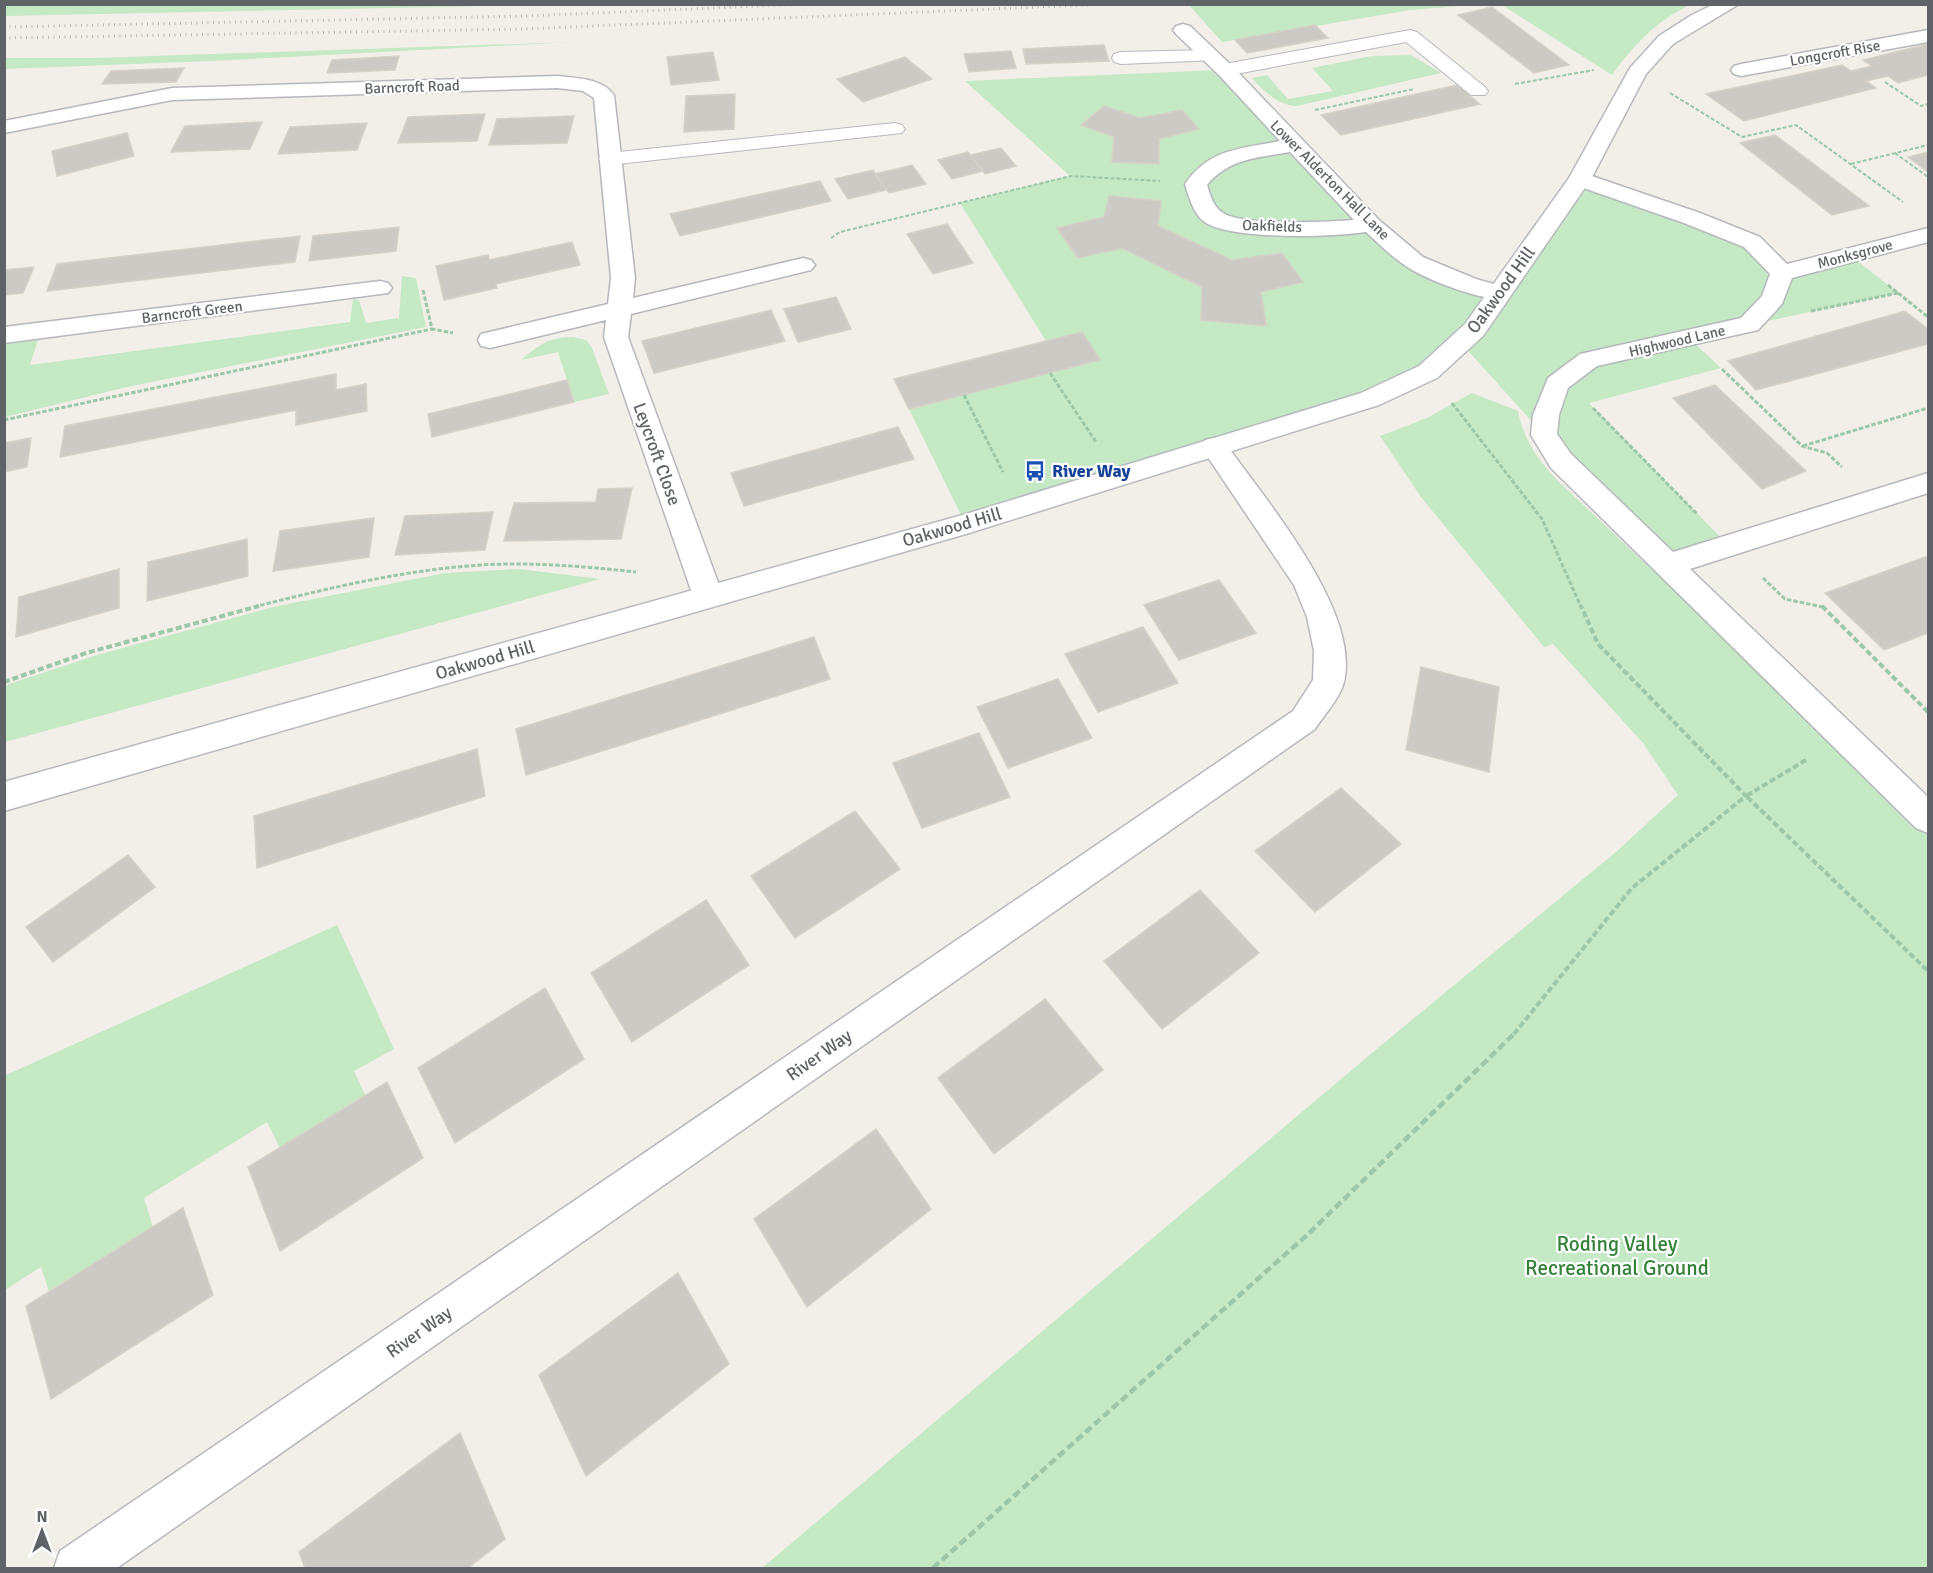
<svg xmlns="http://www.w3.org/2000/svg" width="1933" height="1573" font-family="Signika,sans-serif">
	<rect width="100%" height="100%" fill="#f1efe8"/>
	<path fill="#c5e8c5" d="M4,5l1,-1 525,1 -525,11z
		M1189,5h282l-60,5 -189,32z
		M1502,5h188c-33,15 -57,41 -78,70z
		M572,42l-360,19 -208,8 1,-11h89z
		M1411,55l30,18 -144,33c-20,-1 -32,-14 -45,-28l15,-3 21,24 45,-8 -21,-23 60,-12z
		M1219,70l66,72 -83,28 12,53 156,6 121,66 -24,34 -43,40 -46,21 -415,129 -54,-110 137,-68 -86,-138 110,-27 -105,-95z
		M1293,145l78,80h-135l-32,-19 4,-36z
		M1580,179l172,63 30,31 68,-18 48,38 -209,45 32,30 -132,35 140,143 -62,19 -123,-130 -83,-92z
		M402,276l14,2 10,49 -299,60 -122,30v-73l33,-4 -8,25 320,-43 3,-23 6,1 7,23 33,-5z
		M573,337l13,3 6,8 17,46 -35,8 -16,-50 -37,8c20,-16 26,-22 52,-23z
		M1472,393l46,18c6,30 20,49 41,71l369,348v738h-1166l623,-526 231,-190 62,-57 -35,-52 -90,-99 -9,3 -123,-150 -41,-61 47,-18z
		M519,569l81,10 -595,163v-56l7,-3 85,-28 176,-48 172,-34z
		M337,925l57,124 -40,22 11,24 -85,53 -13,-26 -123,76 9,29 -104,64 -8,-24 -36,23 -1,-214z"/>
	<path fill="#cccac5" stroke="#d6d1c6" stroke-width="1.5" d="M1492,7l77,58 -35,8 -76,-58z
		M1315,25l13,13 -81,15 -12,-13z
		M1928,44v31l-30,8 -10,-7 -22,5 10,7 -132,33 -38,-27 136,-29 9,6 21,-5 -9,-6z
		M1104,45l5,16 -83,3 -3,-15z
		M1011,51l5,17 -47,4 -5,-18z
		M713,52l6,28 -48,5 -4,-28z
		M399,56l-4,14 -68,3 5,-13z
		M905,57l27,22 -69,23 -26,-23z
		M184,68l-8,14 -74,2 9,-13z
		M1457,85l23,19 -139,31 -20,-20z
		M735,94l-1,35 -50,3 2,-36z
		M1104,106l36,12 42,-8 17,19 -40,10v25l-47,-2 2,-25 -33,-12z
		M485,114l-8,27 -79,2 10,-26z
		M574,116l-7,27 -78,2 8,-26z
		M262,122l-12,27 -79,3 14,-26z
		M367,123l-10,27 -79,4 12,-27z
		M127,133l7,23 -77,20 -5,-25z
		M1775,135l94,71 -37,9 -92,-72z
		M1001,148l15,18 -31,8 -14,-19z
		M968,152l15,19 -31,8 -14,-19z
		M1928,152v20l-20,-15z
		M912,165l14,19 -37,9 -14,-19z
		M873,170l13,20 -38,9 -13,-20z
		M820,181l11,20 -151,35 -10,-22z
		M1109,196l52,5 -3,25 74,34 50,-7 21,29 -42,10 5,34 -65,-6 1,-33 -80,-39 -44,10 -21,-30 47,-11z
		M947,224l26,39 -40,11 -26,-40z
		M399,227l-3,24 -87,10 4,-25z
		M300,236l-5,26 -248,29 10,-27z
		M572,242l8,23 -84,19 1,4 -53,12 -8,-34 52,-11 1,5z
		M34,267l-11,26 -19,2v-25z
		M836,297l15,32 -53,13 -14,-33z
		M771,310l14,31 -131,32 -12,-32z
		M1905,311l23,18v15l-172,46 -28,-29z
		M1082,332l18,28 -191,49 -15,-30z
		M336,374v16l30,-6 1,27 -71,14v-15l-236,47 5,-31z
		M567,380l7,22 -142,35 -4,-23z
		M1715,385l91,86 -44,18 -89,-91z
		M898,427l16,32 -170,47 -13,-33z
		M31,438l-4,29 -23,5v-29z
		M632,488l-11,51 -117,2 10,-38 82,-1 2,-13z
		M493,512l-8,38 -90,5 10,-39z
		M374,518l-5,39 -96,14 7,-40z
		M247,539l1,37 -101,25 1,-39z
		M1928,556v77l-44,17 -59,-57z
		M119,569v39l-103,29 3,-40z
		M1219,580l37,53 -77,27 -35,-55z
		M1143,627l35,56 -80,29 -33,-58z
		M814,637l16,42 -304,96 -10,-46z
		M1421,667l78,20 -10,85 -83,-22z
		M1058,679l34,59 -84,30 -31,-61z
		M979,733l31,64 -88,31 -29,-65z
		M477,749l8,47 -228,72 -3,-52z
		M1341,788l60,56 -86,68 -60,-61z
		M855,811l45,58 -105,69 -44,-62z
		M128,855l27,32 -102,75 -27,-35z
		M1200,890l59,63 -97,76 -58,-68z
		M706,900l43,65 -117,77 -41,-69z
		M545,988l39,71 -129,84 -37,-75z
		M1045,999l58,71 -109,84 -56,-76z
		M387,1082l36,76 -143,93 -32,-84z
		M876,1129l55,80 -124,98 -53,-88z
		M183,1208l30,87 -162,104 -25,-93z
		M678,1273l51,91 -143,112 -47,-101z
		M460,1433l45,106 -37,29h-163l-6,-16z"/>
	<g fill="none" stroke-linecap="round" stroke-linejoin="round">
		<g stroke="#b5b8bc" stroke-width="2">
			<path id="lane" d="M1410,30l7,2 68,55 3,4 -3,4h-14l-65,-53 -181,34 -7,-2 -3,-4 3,-4 7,-2z
				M1210,50l7,2 2,4 -2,4 -96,4 -7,-2 -2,-4 2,-4 7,-2z
				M895,123l7,2 3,4 -3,4 -293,32 -7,-2 -3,-4 3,-4 7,-2z"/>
		</g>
		<g stroke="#b5b8bc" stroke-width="3">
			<path id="street" d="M1183,24l7,2 42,40 147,154 44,37 53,22 32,9 4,5 -4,5c-20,6 -84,-19 -102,-32 -14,-9 -27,-22 -40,-34 -35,5 -127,8 -158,-8 -14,-7 -19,-27 -23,-40 25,-36 56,-35 95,-43l-62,-67 -42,-40 -3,-4 3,-4zM1290,152l64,68c-27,2 -111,6 -131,-7 -10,-6 -13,-19 -16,-28 22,-27 51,-27 83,-33z
				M1928,30v12l-187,34 -7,-2 -3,-4 3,-4 7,-2z
				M557,76c19,2 45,2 57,19l21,183 -2,20 170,-40 8,2 4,5 -4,5 -180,44 -3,23 95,259 -5,8 -10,3 -10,-3 -5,-8 -89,-259 2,-17 -116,28 -9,-2 -3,-6 3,-6 127,-30 3,-26 -17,-180 -11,-7 -26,-3 -385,12 -168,33v-12l168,-33z
				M1580,172l120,41 60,24 27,27 141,-36v14l-136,36 -10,26 -24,26 -161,36 -29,22 -9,27 -2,19 14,20 102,98 255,-79v20l-238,76 238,228v36l-12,-5 -365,-360 -20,-33 2,-20 15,-37 32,-24 161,-36 21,-22 8,-22 -26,-27 -60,-24 -112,-39 -3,-5 3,-5z
				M380,281l8,2 4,5 -4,5 -384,50v-16z
				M1214,438l9,2c40,57 138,170 121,242 -4,16 -20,33 -29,47l-1198,839h-63l6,-17 1233,-840 20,-31 1,-29 -7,-34 -13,-32 -93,-138 4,-7z"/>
		</g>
		<g stroke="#b6babf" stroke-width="3">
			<path id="secondary" d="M1714,4h25l-66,40 -27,30 -55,105 -108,157 -46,42 -58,27 -413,129 -962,277v-29l962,-268 395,-121 58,-27 46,-42 104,-146 61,-110 29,-32 31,-20z"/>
		</g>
		<path stroke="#9cc7a9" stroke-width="2" stroke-dasharray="4 2" stroke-linecap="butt" d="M1885,82l36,24 7,-2
			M1515,84l79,-14
			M1670,93l72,44 54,-12 107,77
			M1315,110l99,-21
			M1895,153l33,24
			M1851,164l77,-19
			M831,238l9,-6 231,-56 89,5"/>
		<path stroke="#9cc7a9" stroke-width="3" stroke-dasharray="4.5 2" stroke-linecap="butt" d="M1888,285l40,32
			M423,290l9,39 21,4
			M1811,311l87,-18
			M1722,369l80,77 25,7 15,14
			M1050,373l46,69
			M964,395l39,77
			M1452,403l90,116 39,88
			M1593,408l104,106
			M4,420l428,-91
			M1803,446l125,-38
			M1763,578l22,21 38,8
			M254,607c70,-18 142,-35 214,-41 56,-5 112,0 168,6"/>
		<path stroke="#9cc7a9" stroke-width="4" stroke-dasharray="6 3" stroke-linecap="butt" d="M1822,606l106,106
			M4,682l82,-29 173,-47
			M1806,760l-60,36 182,175
			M1514,1034l118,-146 114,-92 -148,-152 -17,-38"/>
		<path stroke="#9cc7a9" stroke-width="4.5" stroke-dasharray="8 4" stroke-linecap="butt" d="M933,1568l373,-332 209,-203"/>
		<use href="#lane" fill="#fff" fill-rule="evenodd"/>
		<use href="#street" fill="#fff" fill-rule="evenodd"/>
		<use href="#secondary" fill="#fff" fill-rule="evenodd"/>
		<path stroke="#b6b7b8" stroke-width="3" stroke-dasharray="1 4.5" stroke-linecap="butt" d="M4,27l522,-11 280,-12
			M4,38l519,-9 587,-25"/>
	</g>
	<defs>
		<g id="bus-bare" transform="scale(1.62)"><path d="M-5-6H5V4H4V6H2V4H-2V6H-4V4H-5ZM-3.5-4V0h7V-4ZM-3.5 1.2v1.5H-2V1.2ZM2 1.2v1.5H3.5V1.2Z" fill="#1a4fb4" stroke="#fff" stroke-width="2.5" paint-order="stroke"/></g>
	</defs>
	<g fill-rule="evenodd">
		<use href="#bus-bare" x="1035" y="471"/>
	</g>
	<g text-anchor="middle" stroke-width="4.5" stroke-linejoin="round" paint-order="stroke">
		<g font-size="15" fill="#5f6368" stroke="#fff">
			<text transform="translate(1835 53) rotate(-10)" y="5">Longcroft Rise</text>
			<text transform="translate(412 87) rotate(-2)" y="5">Barncroft Road</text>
			<text transform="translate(1330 180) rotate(45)" y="5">Lower Alderton Hall Lane</text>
			<text transform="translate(1272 226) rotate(2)" y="5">Oakfields</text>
			<text transform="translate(1855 254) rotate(-15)" y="5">Monksgrove</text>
			<text transform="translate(192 312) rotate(-7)" y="5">Barncroft Green</text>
			<text transform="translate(1677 341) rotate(-13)" y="5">Highwood Lane</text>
		</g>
		<g font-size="18" fill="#5f6368" stroke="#fff">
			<text transform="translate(1501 290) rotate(-54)" y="6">Oakwood Hill</text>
			<text transform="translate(657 454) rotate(70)" y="6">Leycroft Close</text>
			<text transform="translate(952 527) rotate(-16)" y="6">Oakwood Hill</text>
			<text transform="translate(485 660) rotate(-16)" y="6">Oakwood Hill</text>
			<text transform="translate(819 1055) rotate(-35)" y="6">River Way</text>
			<text transform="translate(419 1332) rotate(-35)" y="6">River Way</text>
		</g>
		<g font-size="18" font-weight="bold" fill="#164399" stroke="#fff" text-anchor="start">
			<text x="1052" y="477">River Way</text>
		</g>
		<g font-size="21" fill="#348238" stroke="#fff">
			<text x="1617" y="1251">Roding Valley<tspan x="1617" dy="24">Recreational Ground</tspan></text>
		</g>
	</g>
	<rect width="1933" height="1573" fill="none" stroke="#5f6368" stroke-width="12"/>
	<g transform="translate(42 1531)" stroke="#ffffff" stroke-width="4.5" paint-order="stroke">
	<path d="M0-4.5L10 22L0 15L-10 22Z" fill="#5f6368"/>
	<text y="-9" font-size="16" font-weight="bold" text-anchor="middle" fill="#5f6368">N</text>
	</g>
</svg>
